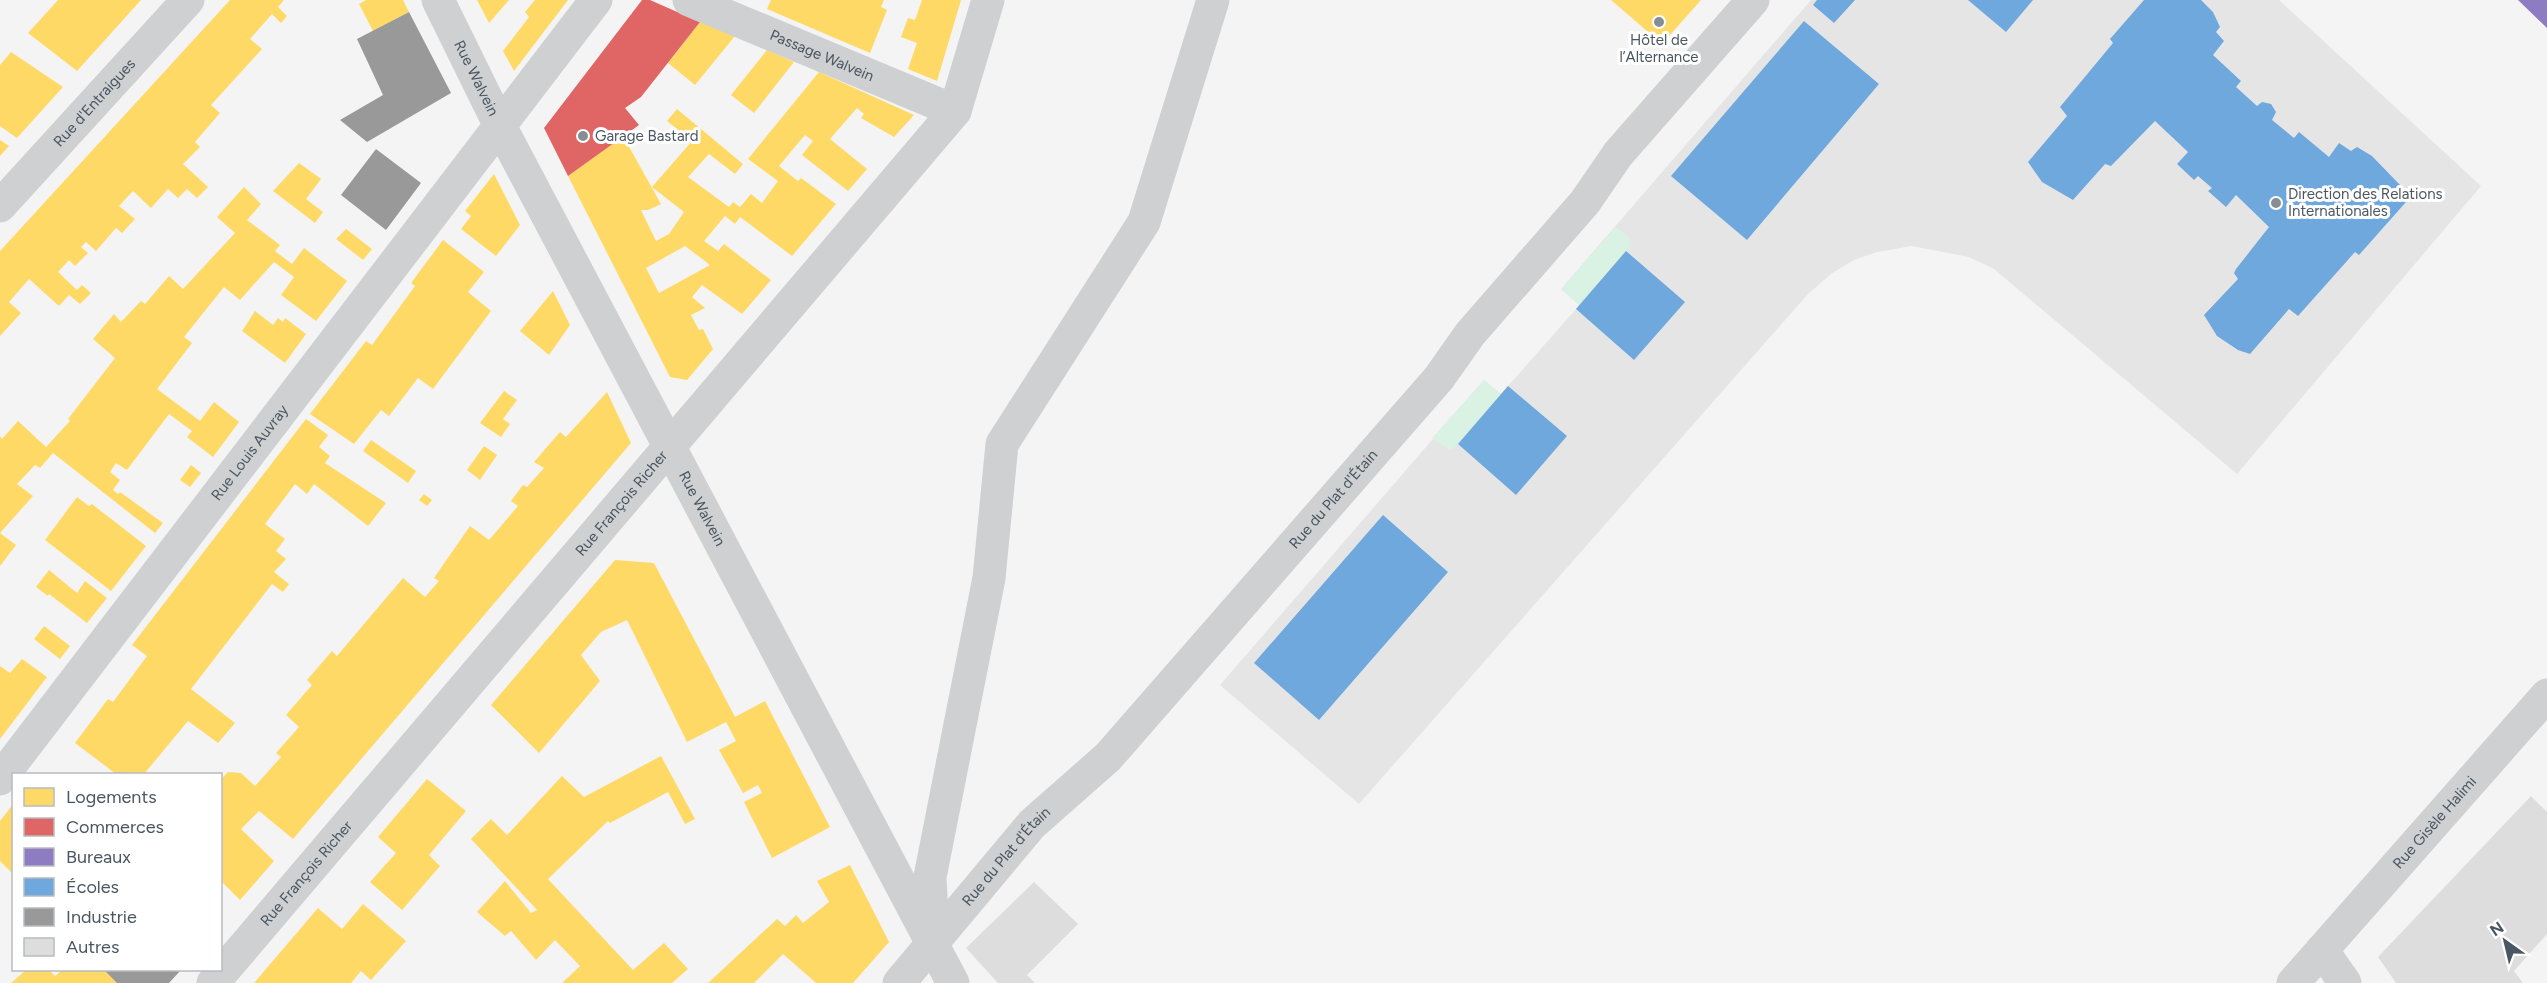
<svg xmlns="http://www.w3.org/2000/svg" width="2547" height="983" font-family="Figtree,sans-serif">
	<rect width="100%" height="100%" fill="#f4f4f4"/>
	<path fill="#e6e5e6" d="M1811,0h468l202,186 -244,288 -243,-205 -25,-12 -57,-11 -35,6 -23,8 -23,14 -23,20 -449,510 -139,-119 264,-305 17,14 75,-85 3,-4 -18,-16z"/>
	<path fill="#d9f2e3" d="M1616,227l13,10 1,10 -51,58 -18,-16z
		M1484,380l17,15 -47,53 -4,2 -18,-12z"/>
	<path fill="#ffd966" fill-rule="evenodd" d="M58,0h83l-64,71 -49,-38z
		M230,0h54l-6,7 9,9 -6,7 -9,-9 -22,25 12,10 -51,56 9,8 -25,29 5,5 -17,17 25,23 -11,11 -10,-9 -9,9 -10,-9 -17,19 -18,-17 -14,15 16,13 -13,14 -6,-5 -20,23 -10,-9 -5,5 7,6 -13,13 -6,-6 -11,12 19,18 5,-5 9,8 -11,11 -11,-9 -10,11 -30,-27 -20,23 12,11 -21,23v-85z
		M366,0h37l6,12 -36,19 -14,-27z
		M477,0h32l-20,23z
		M535,0h33l-54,71 -11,-20 26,-34 -4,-5z
		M771,0h113l-3,7 6,3 -17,43 -103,-44z
		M922,0h39l-24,81 -29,-12 9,-26 -16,-6 7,-19 7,2z
		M1611,0h90l-39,44z
		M700,22l35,14 -40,49 -27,-22z
		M767,50l27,12 -40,51 -23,-18z
		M11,52l52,35 -46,51 -17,-12v-61z
		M819,72l95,43 -20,22 -33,-19 3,-4 -7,-6 -27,31 37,30 -19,22 -46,-36 11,-14 -8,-6 -26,31 19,15 3,-3 35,26 -44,52 -52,-39 -5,7 -10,-8 -21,25 14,10 6,-7 47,36 -29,34 -40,-29 -10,12 13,11 -14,7 8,15 4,-1 10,20 -26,31 -17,-3 -102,-201 55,-40 38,68 -13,6h-7l15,31 13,-7 15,-22 -32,-25 40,-46 -25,-20 10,-12 66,55 -8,10 -26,-20 -21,23 41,30 4,-5 7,5 11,-13 11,9 16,-22 -30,-22zM685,246l25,19 -51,28 -13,-25z
		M0,140l9,6 -9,10z
		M299,163l22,16 -15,20 17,13 -8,11 -42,-32z
		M494,174l26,51 -24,31 -35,-27 10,-13 -6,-5z
		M244,187l17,17 -14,16 33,25 -5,6 17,13 12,-16 43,33 -31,40 -35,-26 13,-18 -20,-15 -34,38 -16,-13 -40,50 8,6 -35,46 43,32 14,-19 25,20 -26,35 -26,-20 5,-6 -23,-17 -42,56 -11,-7 -6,9 10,8 -7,10 5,4 2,-2 43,31 -8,10 -102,-80 -13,15 -5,-3 -18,19 16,12 -33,37v-97l2,3 16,-18 28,26 24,-26 -2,-2 47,-61 -22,-19 21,-25 7,8 20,-21 4,3 24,-28 14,13 52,-56 -18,-16z
		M346,229l26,20 -9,11 -27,-21z
		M443,240l41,32 -16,20 23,19 -58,78 -15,-11 -29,38 -8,-6 -27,34 -44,-30 56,-73 6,4 43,-59 -4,-3z
		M553,291l17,34 -21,30 -29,-24z
		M255,311l18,14 5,-7 5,4 2,-4 21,16 -21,29 -43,-32z
		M504,391l13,9 -14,19 7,5 -9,13 -21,-14z
		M607,392l24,51 -338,396 -34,-28 -18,18 33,32 -34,39 -20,-20v-100l8,-8 13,1 14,13 26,-29 -5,-4 23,-26 -13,-12 26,-30 -5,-5 25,-29 5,5 66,-78 22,19 14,-16 -5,-3 36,-52 19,14 29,-34 -7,-5 12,-16 4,2 17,-19 -10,-6 26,-30 6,5z
		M306,419l22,16 -9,12 11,9 -5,7 61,40 -18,23 -54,-42 -7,10 -12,-10 -30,40 20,15 -9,12 10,8 -12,13 15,12 -6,8 -11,-8 -81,105 44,34 -17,20 -30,-22 -44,53h-28l-41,-31 33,-44 5,3 34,-46 -15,-11z
		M371,440l45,31 -8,12 -45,-32z
		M484,446l13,9 -17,25 -13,-10z
		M191,465l10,8 -11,14 -10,-7z
		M424,494l8,6 -5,6 -8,-6z
		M77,497l12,9 3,-2 54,42 -35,45 -66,-51z
		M0,533l16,12 -16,21z
		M615,560l39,3 81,154 30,-16 65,126 -58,31 -28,-56 18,-9 -4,-8 -15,8 -24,-43 17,-9 -10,-19 -39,20 -60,-122 -26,12 -20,23 19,26 -61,72 -48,-48z
		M49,570l28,23 8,-12 22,17 -20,25 -38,-29 -1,2 -12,-9z
		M44,626l26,20 -10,13 -26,-20z
		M22,659l25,18 -47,62v-73l10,7z
		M661,756l34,63 -10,5 -17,-32 -58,31 -2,-2 -60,58 85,91 31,-27 24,26 -16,14h-110l18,-17 -25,-26 -19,20 -25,-29 -6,5 -28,-24 28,-31 26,32 6,-3 -66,-71 20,-20 16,16 55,-59 22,21z
		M427,779l39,32 -37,44 11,11 -38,44 -32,-28 26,-29 -18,-16z
		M14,803v72l-14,-14v-40z
		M850,865l39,77 -36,41h-37l-33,-29 -29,29h-46l69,-64 8,7 11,-11 7,8 26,-21 -12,-21z
		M363,904l43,37 -35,39 -10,-9 -10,12h-97l64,-75 24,21z
		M26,970h23l6,6 7,-6h42l13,13h-106z"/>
	<path fill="#e06666" d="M642,0h8l50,22 -59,75 -16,11 14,17 -71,51 -24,-48z"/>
	<path fill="#8e7cc3" d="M2518,0h29v28z"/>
	<path fill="#6fa8dc" d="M1817,0h38l-21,23 -21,-18z
		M1968,0h65l-27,32z
		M2144,0h57l12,12 7,15 -4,5 8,9 -11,14 28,26 -5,6 21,19 5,-4 9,2 5,8 -4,8 22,18 5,-6 30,25 10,-14 12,8 6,-4 15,9 29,30 -5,7 10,9 -47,53 -4,-3 -57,64 -9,-7 -39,45 -12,-4 -21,-14 -13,-21 34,-36 -4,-6 2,-4 33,-42 -33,-32 -10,12 -18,-16 4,-3 -14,-12 -4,4 -17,-16 11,-12 -33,-31 -44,45 -6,-2 -32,36 -31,-18 -14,-20 39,-46 -7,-9 53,-64 -3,-4z
		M1804,21l75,63 -132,156 -76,-64z
		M1626,251l59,51 -51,58 -58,-51z
		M1508,386l59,50 -51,59 -58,-51z
		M1383,515l65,57 -129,148 -65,-57z"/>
	<path fill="#999" d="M409,12l42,81 -84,49 -27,-22 43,-25 -26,-56z
		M376,149l45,34 -35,47 -45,-35z
		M104,970h77l-12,13h-52z"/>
	<path fill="#ddddde" d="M2531,796l16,16v122l-33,37 9,12h-127l-18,-26z
		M1034,882l44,42 -51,51 8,8h-37l-32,-35z"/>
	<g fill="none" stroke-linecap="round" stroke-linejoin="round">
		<g stroke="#ced0d2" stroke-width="33">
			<path id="s1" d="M438,0l62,126 453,857"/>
			<path id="s2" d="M689,0l266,111"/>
			<path id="s3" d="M0,206l188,-206"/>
			<path id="s4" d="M0,779l596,-779"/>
			<path d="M933,936l-3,-59 59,-299 13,-134 142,-222 69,-222"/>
			<path d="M2322,950l23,33"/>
			<path id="s5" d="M213,983l742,-872 33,-111"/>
			<path id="s6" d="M899,983l133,-159 76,-67 331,-379 31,-44 115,-132 33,-48 135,-154"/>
			<path id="s7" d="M2293,983l254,-288"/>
		</g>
	</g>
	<g fill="#868d94" stroke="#fff" stroke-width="2">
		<circle cx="1659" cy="22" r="6"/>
		<circle cx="583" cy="136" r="6"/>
		<circle cx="2276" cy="203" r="6"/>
	</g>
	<g text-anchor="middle" stroke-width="6" stroke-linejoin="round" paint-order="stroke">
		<g font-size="15" fill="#4a5661" stroke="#fff" text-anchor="start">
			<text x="1659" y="45" text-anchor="middle">Hôtel de<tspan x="1659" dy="17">l’Alternance</tspan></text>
			<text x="595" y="141">Garage Bastard</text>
			<text x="2288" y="199">Direction des Relations<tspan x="2288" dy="17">Internationales</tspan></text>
		</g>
		<g font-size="15" fill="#4a5661" stroke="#fff">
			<text dy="5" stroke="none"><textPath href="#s2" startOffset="144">Passage Walvein</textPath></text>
			<text dy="5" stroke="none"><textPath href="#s1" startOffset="87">Rue Walvein</textPath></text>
			<text dy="5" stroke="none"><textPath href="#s3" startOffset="140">Rue d'Entraigues</textPath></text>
			<text dy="5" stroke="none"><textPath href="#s4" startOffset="411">Rue Louis Auvray</textPath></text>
			<text dy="5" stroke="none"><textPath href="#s6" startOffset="651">Rue du Plat d'Étain</textPath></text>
			<text dy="5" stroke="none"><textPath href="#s5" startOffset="630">Rue François Richer</textPath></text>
			<text dy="5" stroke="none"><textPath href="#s1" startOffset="573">Rue Walvein</textPath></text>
			<text dy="5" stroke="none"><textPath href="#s7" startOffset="214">Rue Gisèle Halimi</textPath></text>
			<text dy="5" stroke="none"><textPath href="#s6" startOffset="166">Rue du Plat d'Étain</textPath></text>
			<text dy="5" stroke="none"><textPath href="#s5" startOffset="144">Rue François Richer</textPath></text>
		</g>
	</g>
	<rect x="12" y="773" width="210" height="198" fill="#ffffff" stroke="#b7bbc0" stroke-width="1.5"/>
	<rect x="24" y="788" width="30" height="18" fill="#ffd966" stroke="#b7bbc0" stroke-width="1.5"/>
	<text x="66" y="803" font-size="18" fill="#4a5661">Logements</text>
	<rect x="24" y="818" width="30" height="18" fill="#e06666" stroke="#b7bbc0" stroke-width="1.5"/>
	<text x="66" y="833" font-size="18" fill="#4a5661">Commerces</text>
	<rect x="24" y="848" width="30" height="18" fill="#8e7cc3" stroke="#b7bbc0" stroke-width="1.5"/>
	<text x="66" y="863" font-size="18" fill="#4a5661">Bureaux</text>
	<rect x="24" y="878" width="30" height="18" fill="#6fa8dc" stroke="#b7bbc0" stroke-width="1.5"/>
	<text x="66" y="893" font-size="18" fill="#4a5661">Écoles</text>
	<rect x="24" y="908" width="30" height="18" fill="#999999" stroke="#b7bbc0" stroke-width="1.5"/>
	<text x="66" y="923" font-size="18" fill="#4a5661">Industrie</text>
	<rect x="24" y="938" width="30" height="18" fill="#ddddde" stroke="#b7bbc0" stroke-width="1.5"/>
	<text x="66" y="953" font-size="18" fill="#4a5661">Autres</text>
	<g transform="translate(2505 941) rotate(326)" stroke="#ffffff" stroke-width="4.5" paint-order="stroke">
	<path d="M0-4.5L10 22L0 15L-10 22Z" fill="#4a5661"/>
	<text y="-9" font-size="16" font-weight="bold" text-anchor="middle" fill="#4a5661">N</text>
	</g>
</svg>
